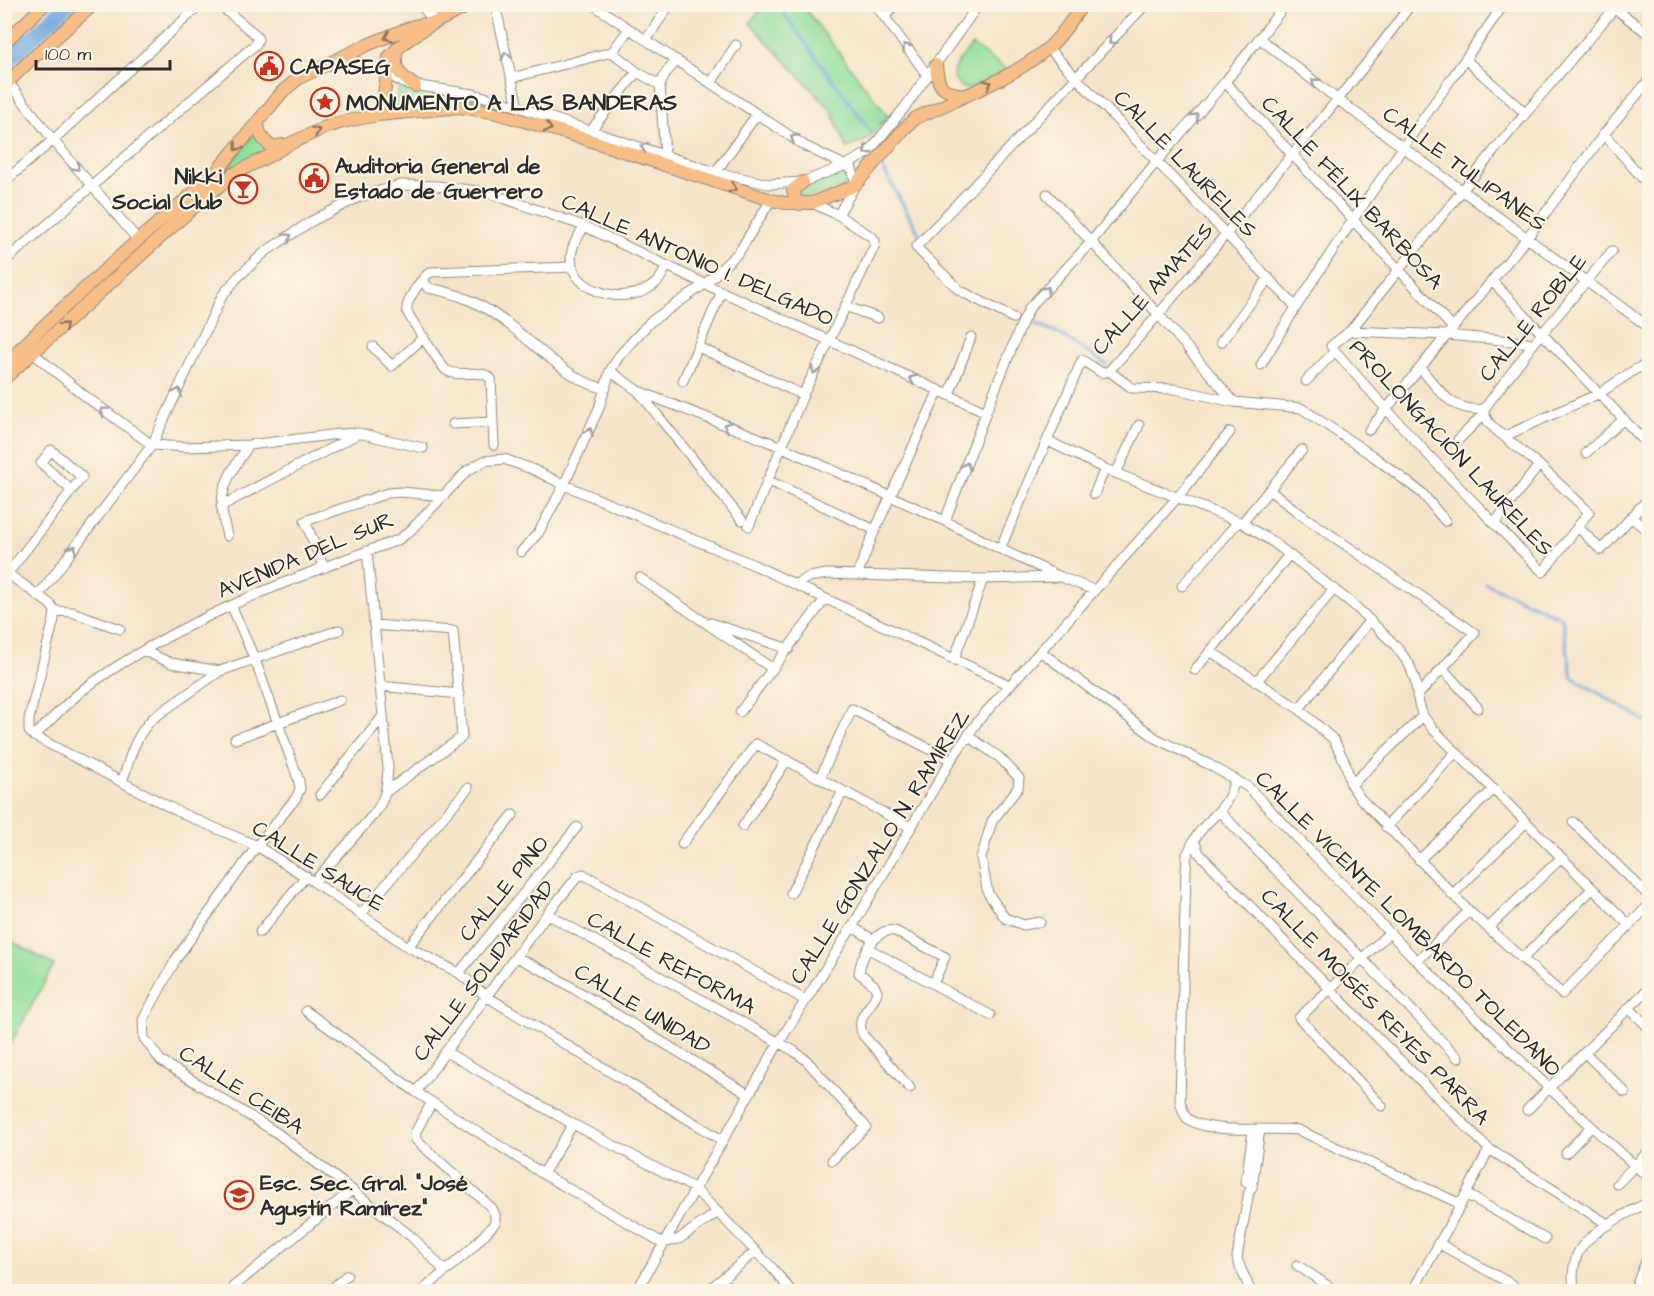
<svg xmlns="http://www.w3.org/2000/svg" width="1654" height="1296" font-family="'Architects Daughter',sans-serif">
	<rect width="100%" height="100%" fill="#fcf5e5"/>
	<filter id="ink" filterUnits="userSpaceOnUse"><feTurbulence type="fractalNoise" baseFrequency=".0167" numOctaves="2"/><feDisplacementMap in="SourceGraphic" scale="12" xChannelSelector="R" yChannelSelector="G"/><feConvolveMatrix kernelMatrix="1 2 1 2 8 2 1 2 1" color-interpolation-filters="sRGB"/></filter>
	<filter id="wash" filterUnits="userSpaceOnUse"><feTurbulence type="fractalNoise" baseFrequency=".008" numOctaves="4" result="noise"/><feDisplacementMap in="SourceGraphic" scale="24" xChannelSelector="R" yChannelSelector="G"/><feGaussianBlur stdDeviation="1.35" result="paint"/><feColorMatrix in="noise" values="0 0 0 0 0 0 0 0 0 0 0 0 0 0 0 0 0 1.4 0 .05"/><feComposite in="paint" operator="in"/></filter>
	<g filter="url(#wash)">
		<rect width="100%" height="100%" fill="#f6e4c9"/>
		<path fill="#8fdf9e" stroke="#5d8564" stroke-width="1.5" d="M764,5h38l86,111 -20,23 -21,9 -16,-38 -81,-87z
			M972,45l35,25 -32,16 -10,3c-25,-14 -5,-28 7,-44z
			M400,85c42,6 84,10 123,28l-49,-13 -80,9 1,-8z
			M255,132l15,18 -265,223v-4l87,-81 122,-107 15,-15z
			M841,171h6l3,5v5c-12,11 -34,15 -49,16l-3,-7z
			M5,938l49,27 -49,89z"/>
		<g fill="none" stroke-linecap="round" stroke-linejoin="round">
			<path stroke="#72a8e0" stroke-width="3" d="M777,4l94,128
				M881,165l38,69
				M1034,323l24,10 49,32
				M1485,583l77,35 10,59 78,47"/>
			<path stroke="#72a8e0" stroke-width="16" d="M4,64l64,-60"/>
		</g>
	</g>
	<g filter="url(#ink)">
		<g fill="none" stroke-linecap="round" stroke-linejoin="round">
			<g stroke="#90887a" stroke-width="11">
				<path id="minor" d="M420,4l15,18
					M495,4l23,103
					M592,4l213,142 47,23 4,15 -18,31
					M875,4l53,72
					M1609,4l41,31
					M885,18l9,-14
					M1259,38l78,61 313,229
					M646,40l24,-36
					M1048,48l247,258
					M612,52l25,20 23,13
					M344,58l31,10 31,16 67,10 24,6 218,72 53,12 35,-2 43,-17 22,-12 37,-46 74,-103
					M1465,59l60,54
					M511,78l101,-26 17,-23
					M1225,82l228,246
					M711,83l25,-38
					M13,88l40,52 85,100
					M591,130l46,-58
					M1604,134l46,53
					M665,155l-5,-70 6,-12 11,-13
					M713,176l44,-62
					M4,182l49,-42 148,-136
					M1047,194l112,121 75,87
					M584,226c-3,7 -9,14 -11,21 -14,43 55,64 84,35 4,-4 7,-11 10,-16
					M4,262l252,-218 2,-5 -3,-5 -37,-30
					M423,279l5,9c30,5 52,15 76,33 27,19 70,65 102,67
					M1492,281l155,163
					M845,306l33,12
					M1013,318l-54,-28 -43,-43 230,-243
					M1350,331l143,-179 125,-148
					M1221,342l48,-64
					M373,347l19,19 32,-29
					M698,347l105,48
					M34,354l51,42 67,49 34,2 63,-2 90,-11 19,-1 65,15
					M1261,365c73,-125 160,-242 243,-361
					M1420,368c21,23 30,44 64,41
					M610,371l28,20 144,56 163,74 55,28 61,28 33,13
					M1109,371l23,17 43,1 59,13 67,6 72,48 49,37 23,28
					M683,381l39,-90
					M1306,381l29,-30
					M638,391l104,129
					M949,395l22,-58
					M1484,409v5l5,9 7,7 43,35 50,47 -46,60c-73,-72 -145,-147 -212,-226l19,-15 97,4 87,8
					M1484,409l50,-66 78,-92
					M453,424l39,-2
					M1369,430l158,-192 77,-104 46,-55
					M1505,436l95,-43 36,-24 14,-6
					M1458,440l26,-26
					M1048,441l57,28 137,54 31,19 81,63 42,41 13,18 6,16 4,24 4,12 10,13 195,195
					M494,445l-3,-66c-11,-12 -32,0 -45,-9 -4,-3 -38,-55 -39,-59 -2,-10 16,-35 24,-39l142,-5
					M1586,453l38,-34
					M1116,473l23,-48
					M767,480l108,50
					M1269,490l37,28 169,115 -58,63
					M1094,494l11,-25
					M221,506l135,-71
					M1631,517l19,16
					M945,521l41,-109 36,-89 8,-16 61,-65 66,-81 68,-79 61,-78
					M1242,523l60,-73
					M1494,524l45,-59
					M749,526l54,-131 71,-148 1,-6 -3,-4 -34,-22 -26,-12
					M1578,527l23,23 49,-53
					M227,536c-2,-10 -5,-20 -5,-30 -1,-23 15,-43 27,-61
					M1000,549l82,-189 20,13 7,-2c54,-60 105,-123 157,-185 49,-59 100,-119 145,-182
					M521,552l18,-20 25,-47 35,-77 11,-37 9,-15 31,-34 55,-38 34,-32 32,-52
					M324,568l-19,-47 83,-28 13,-1 43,4
					M4,571l46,33 5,7 -1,8 -25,100v12l5,5 149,78 74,32 57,36 94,65 51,26 27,23 236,144
					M8,573l74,-96 -31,-27 -10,13 30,27
					M857,575l18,-45 64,-140
					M640,578l133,91
					M796,584l13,-7 18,-3 156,5 75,-2
					M1182,586l56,-64
					M38,596l114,-151 70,-149 15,-18 28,-26 45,-30 49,-25 42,-12 36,1 49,6 98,34 121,58 281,128
					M232,607l23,53 44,121 1,8 -4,9 -39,48 -81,113 -33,61 1,18 17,23 116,72 75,57 60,47 33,34
					M55,611l17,1 48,17
					M711,623l78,26
					M374,625l79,6 9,106 -75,54
					M144,651l27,12 49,8
					M1040,651l117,88 51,25 40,23 169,174 132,127 101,91
					M1210,651l89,58 35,31 12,25 5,20 9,13 109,113 93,83 88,-90
					M954,660l29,-81
					M1443,669l35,39
					M1195,670l94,-115
					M1256,682l78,-93
					M380,686l79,8
					M1299,709l71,-89
					M740,712l85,-113
					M34,736c17,-16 34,-35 54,-50 92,-66 204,-108 310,-146l12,-9 57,-60 17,-10 20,-2 28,10 28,14 194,82 255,120
					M968,736l31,21 20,21 -1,10 -26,33 -11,37 7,35 17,25 19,7 16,-3
					M235,739l105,-39
					M820,778l32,-69 99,51
					M1235,779c-8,34 -25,35 -41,61l5,13 158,164 132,132 120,76
					M122,782c8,-24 12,-44 30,-63l68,-48 119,-41
					M1351,785l72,-69
					M320,795l63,-79
					M1220,812l238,246
					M1573,822l77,75
					M743,826l44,-66
					M1386,827l70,-75
					M1194,840l-7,15 -1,14 -6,232c2,6 3,13 7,17 20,17 83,9 111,12l163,74
					M682,844l74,-100 154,83
					M1419,860l75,-71
					M314,882l60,-68c12,-15 13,-28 14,-47l-21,-216
					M791,893l52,-102
					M1452,895l74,-73
					M361,914l107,-126
					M547,914l247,137 12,9 60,67 -34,33
					M852,927l22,13
					M1489,927l72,-69
					M260,932l46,-56
					M408,947l105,-132
					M869,949l121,66
					M516,957l32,16 200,121
					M1522,959l70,-70
					M1417,961l52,-50
					M459,973l118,-146
					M1629,1008l21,21
					M306,1011l110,81 127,82 120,69 16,-4 39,-27
					M446,1052l127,72 121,64 79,81 19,23
					M1585,1053l40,39
					M910,1088l-47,-53c-9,-19 9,-26 14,-43l-3,-7 -15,-12c2,-16 17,-47 36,-42l50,26 -12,27
					M416,1092l131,-178 31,-38 5,-2 222,126
					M1382,1106l-83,-88 90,-85
					M1527,1110l123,-123
					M1566,1153l25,-26
					M543,1174l30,-50
					M1246,1182l7,-52
					M1617,1184l33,-34
					M1466,1194l79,45
					M1438,1243l75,42
					M1297,1265l40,27
					M231,1292l2,-5 119,-97
					M328,1292l19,-17
					M421,1292l50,-43 24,-26v-8l-3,-7 -76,-68 -1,-7 17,-31
					M636,1292l142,-248 74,-117 99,-167 27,-39 199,-223 53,-66
					M706,1292l49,-40
					M1250,1292c-2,-13 -11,-22 -13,-35l12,-65 3,-5 8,-58
					M1412,1292l49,-88 28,-55
					M1574,1292c-1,-12 -2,-22 2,-34 7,-25 51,-44 74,-57
					M1634,1292l16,-41"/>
			</g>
			<g stroke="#90887a" stroke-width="14">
				<path id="major" d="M4,43l41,-39
					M397,48c-4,21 1,26 18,38
					M936,65c2,22 5,27 28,30
					M4,86l23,-23 67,-59
					M378,115l5,-12 6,-46c23,-25 54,-39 84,-53
					M258,121c0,12 4,19 14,26l12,-2
					M800,204l-4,-3 -3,-11 10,-8
					M4,364l45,-43 89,-81 75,-64 70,-85 16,-13 68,-33 47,-19 19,-3
					M4,379l191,-173 38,-32 36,-18 20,-12 35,-16 18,-6 36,-7 82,-8 33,5 93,27 185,61 14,3h27l37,-15 7,-4 49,-56 11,-10c44,-21 94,-38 132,-70 14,-12 24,-29 35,-44"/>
			</g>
			<use href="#minor" stroke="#fff" stroke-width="9"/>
			<use href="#major" stroke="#f7be88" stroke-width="12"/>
		</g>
		<defs><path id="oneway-chevron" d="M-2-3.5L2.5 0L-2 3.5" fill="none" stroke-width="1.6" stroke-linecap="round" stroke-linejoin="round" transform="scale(1.5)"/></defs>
		<g stroke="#91745a">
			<use href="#oneway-chevron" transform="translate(388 37) rotate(157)"/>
			<use href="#oneway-chevron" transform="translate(988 84) rotate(-24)"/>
			<use href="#oneway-chevron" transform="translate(548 128) rotate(16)"/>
			<use href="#oneway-chevron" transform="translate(316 131) rotate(-24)"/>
			<use href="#oneway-chevron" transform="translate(238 147) rotate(127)"/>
			<use href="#oneway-chevron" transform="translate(733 188) rotate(18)"/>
			<use href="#oneway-chevron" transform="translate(64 326) rotate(-43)"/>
		</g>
		<g stroke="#a0a0a0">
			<use href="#oneway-chevron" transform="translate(1112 41) rotate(133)"/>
			<use href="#oneway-chevron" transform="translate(906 47) rotate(-127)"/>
			<use href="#oneway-chevron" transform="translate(506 56) rotate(-103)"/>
			<use href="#oneway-chevron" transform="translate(1315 82) rotate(-142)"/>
			<use href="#oneway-chevron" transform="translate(1195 117) rotate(-49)"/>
			<use href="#oneway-chevron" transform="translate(794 138) rotate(-147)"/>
			<use href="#oneway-chevron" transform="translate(644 147) rotate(-162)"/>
			<use href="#oneway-chevron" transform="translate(867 151) rotate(139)"/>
			<use href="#oneway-chevron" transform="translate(76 167) rotate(50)"/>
			<use href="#oneway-chevron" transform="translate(288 237) rotate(-34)"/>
			<use href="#oneway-chevron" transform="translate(1046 290) rotate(-47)"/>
			<use href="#oneway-chevron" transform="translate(815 370) rotate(115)"/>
			<use href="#oneway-chevron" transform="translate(913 379) rotate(-155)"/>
			<use href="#oneway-chevron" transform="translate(178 392) rotate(-65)"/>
			<use href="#oneway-chevron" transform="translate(104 411) rotate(-143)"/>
			<use href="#oneway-chevron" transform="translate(727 426) rotate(-159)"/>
			<use href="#oneway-chevron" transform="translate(589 432) rotate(-66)"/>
			<use href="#oneway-chevron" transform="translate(966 466) rotate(-70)"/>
			<use href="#oneway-chevron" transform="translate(73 549) rotate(-53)"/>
		</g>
	</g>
	<defs>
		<g id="civic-ring" transform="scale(1.5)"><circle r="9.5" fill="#fcf5e5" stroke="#c8321e" stroke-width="1.5"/><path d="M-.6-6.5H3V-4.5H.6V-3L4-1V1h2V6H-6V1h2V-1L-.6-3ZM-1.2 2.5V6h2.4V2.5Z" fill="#c8321e"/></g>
		<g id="sight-ring" transform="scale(1.5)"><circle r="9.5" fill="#fcf5e5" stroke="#c8321e" stroke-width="1.5"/><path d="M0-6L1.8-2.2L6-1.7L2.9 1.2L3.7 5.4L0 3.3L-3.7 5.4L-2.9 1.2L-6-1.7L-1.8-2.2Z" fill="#c8321e"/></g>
		<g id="bar-ring" transform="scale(1.5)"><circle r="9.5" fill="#fcf5e5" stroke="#c8321e" stroke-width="1.5"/><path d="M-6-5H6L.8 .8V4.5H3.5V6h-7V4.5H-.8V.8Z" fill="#c8321e"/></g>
		<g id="school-ring" transform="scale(1.5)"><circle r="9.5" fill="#fcf5e5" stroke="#c8321e" stroke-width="1.5"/><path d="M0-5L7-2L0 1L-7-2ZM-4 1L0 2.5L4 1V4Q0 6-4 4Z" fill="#c8321e"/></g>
	</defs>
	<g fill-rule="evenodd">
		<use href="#civic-ring" x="269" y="66"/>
		<use href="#sight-ring" x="325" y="102"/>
		<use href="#civic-ring" x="314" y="178"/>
		<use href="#bar-ring" x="243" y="189"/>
		<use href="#school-ring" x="239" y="1195"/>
	</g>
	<g text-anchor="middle" stroke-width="4.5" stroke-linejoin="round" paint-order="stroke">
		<g font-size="22" font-weight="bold" fill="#2b2b2b" stroke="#fcf5e5" text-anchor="start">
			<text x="290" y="74">CAPASEG</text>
			<text x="346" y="110">MONUMENTO A LAS BANDERAS</text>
			<text x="335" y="173">Auditoria General de<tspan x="335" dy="25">Estado de Guerrero</tspan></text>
			<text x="222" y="184" text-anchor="end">Nikki<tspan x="222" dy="25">Social Club</tspan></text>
			<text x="260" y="1190">Esc. Sec. Gral. "José<tspan x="260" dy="25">Agustín Ramírez"</tspan></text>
		</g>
		<g font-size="22" fill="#2b2b2b" stroke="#fcf5e5">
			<text transform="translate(1186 163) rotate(46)" y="8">CALLE LAURELES</text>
			<text transform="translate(1465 168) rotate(36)" y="8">CALLE TULIPANES</text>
			<text transform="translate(1353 192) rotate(47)" y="8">CALLE FÉLIX BARBOSA</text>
			<text transform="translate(698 259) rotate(24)" y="8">CALLE ANTONIO I. DELGADO</text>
			<text transform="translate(1152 288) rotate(-48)" y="8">CALLE AMATES</text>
			<text transform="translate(1532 317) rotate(-51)" y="8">CALLE ROBLE</text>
			<text transform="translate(1452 447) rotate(47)" y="8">PROLONGACIÓN LAURELES</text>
			<text transform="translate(305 554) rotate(-23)" y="8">AVENIDA DEL SUR</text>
			<text transform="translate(879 846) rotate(-58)" y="8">CALLE GONZALO N. RAMÍREZ</text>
			<text transform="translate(319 865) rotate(32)" y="8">CALLE SAUCE</text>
			<text transform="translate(503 888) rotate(-51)" y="8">CALLE PINO</text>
			<text transform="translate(1409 923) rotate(45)" y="8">CALLE VICENTE LOMBARDO TOLEDANO</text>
			<text transform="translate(672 962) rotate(29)" y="8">CALLE REFORMA</text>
			<text transform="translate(483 970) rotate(-53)" y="8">CALLE SOLIDARIDAD</text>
			<text transform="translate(1376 1006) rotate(46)" y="8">CALLE MOISÉS REYES PARRA</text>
			<text transform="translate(643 1008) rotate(31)" y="8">CALLE UNIDAD</text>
			<text transform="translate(242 1089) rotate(33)" y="8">CALLE CEIBA</text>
		</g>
	</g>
	<rect width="1654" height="1296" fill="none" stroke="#fcf5e5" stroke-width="24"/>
	<path d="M36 60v9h134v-9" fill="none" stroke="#2b2b2b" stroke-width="3"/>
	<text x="45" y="60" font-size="18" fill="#2b2b2b" stroke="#fcf5e5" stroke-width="4.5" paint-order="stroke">100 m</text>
</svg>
